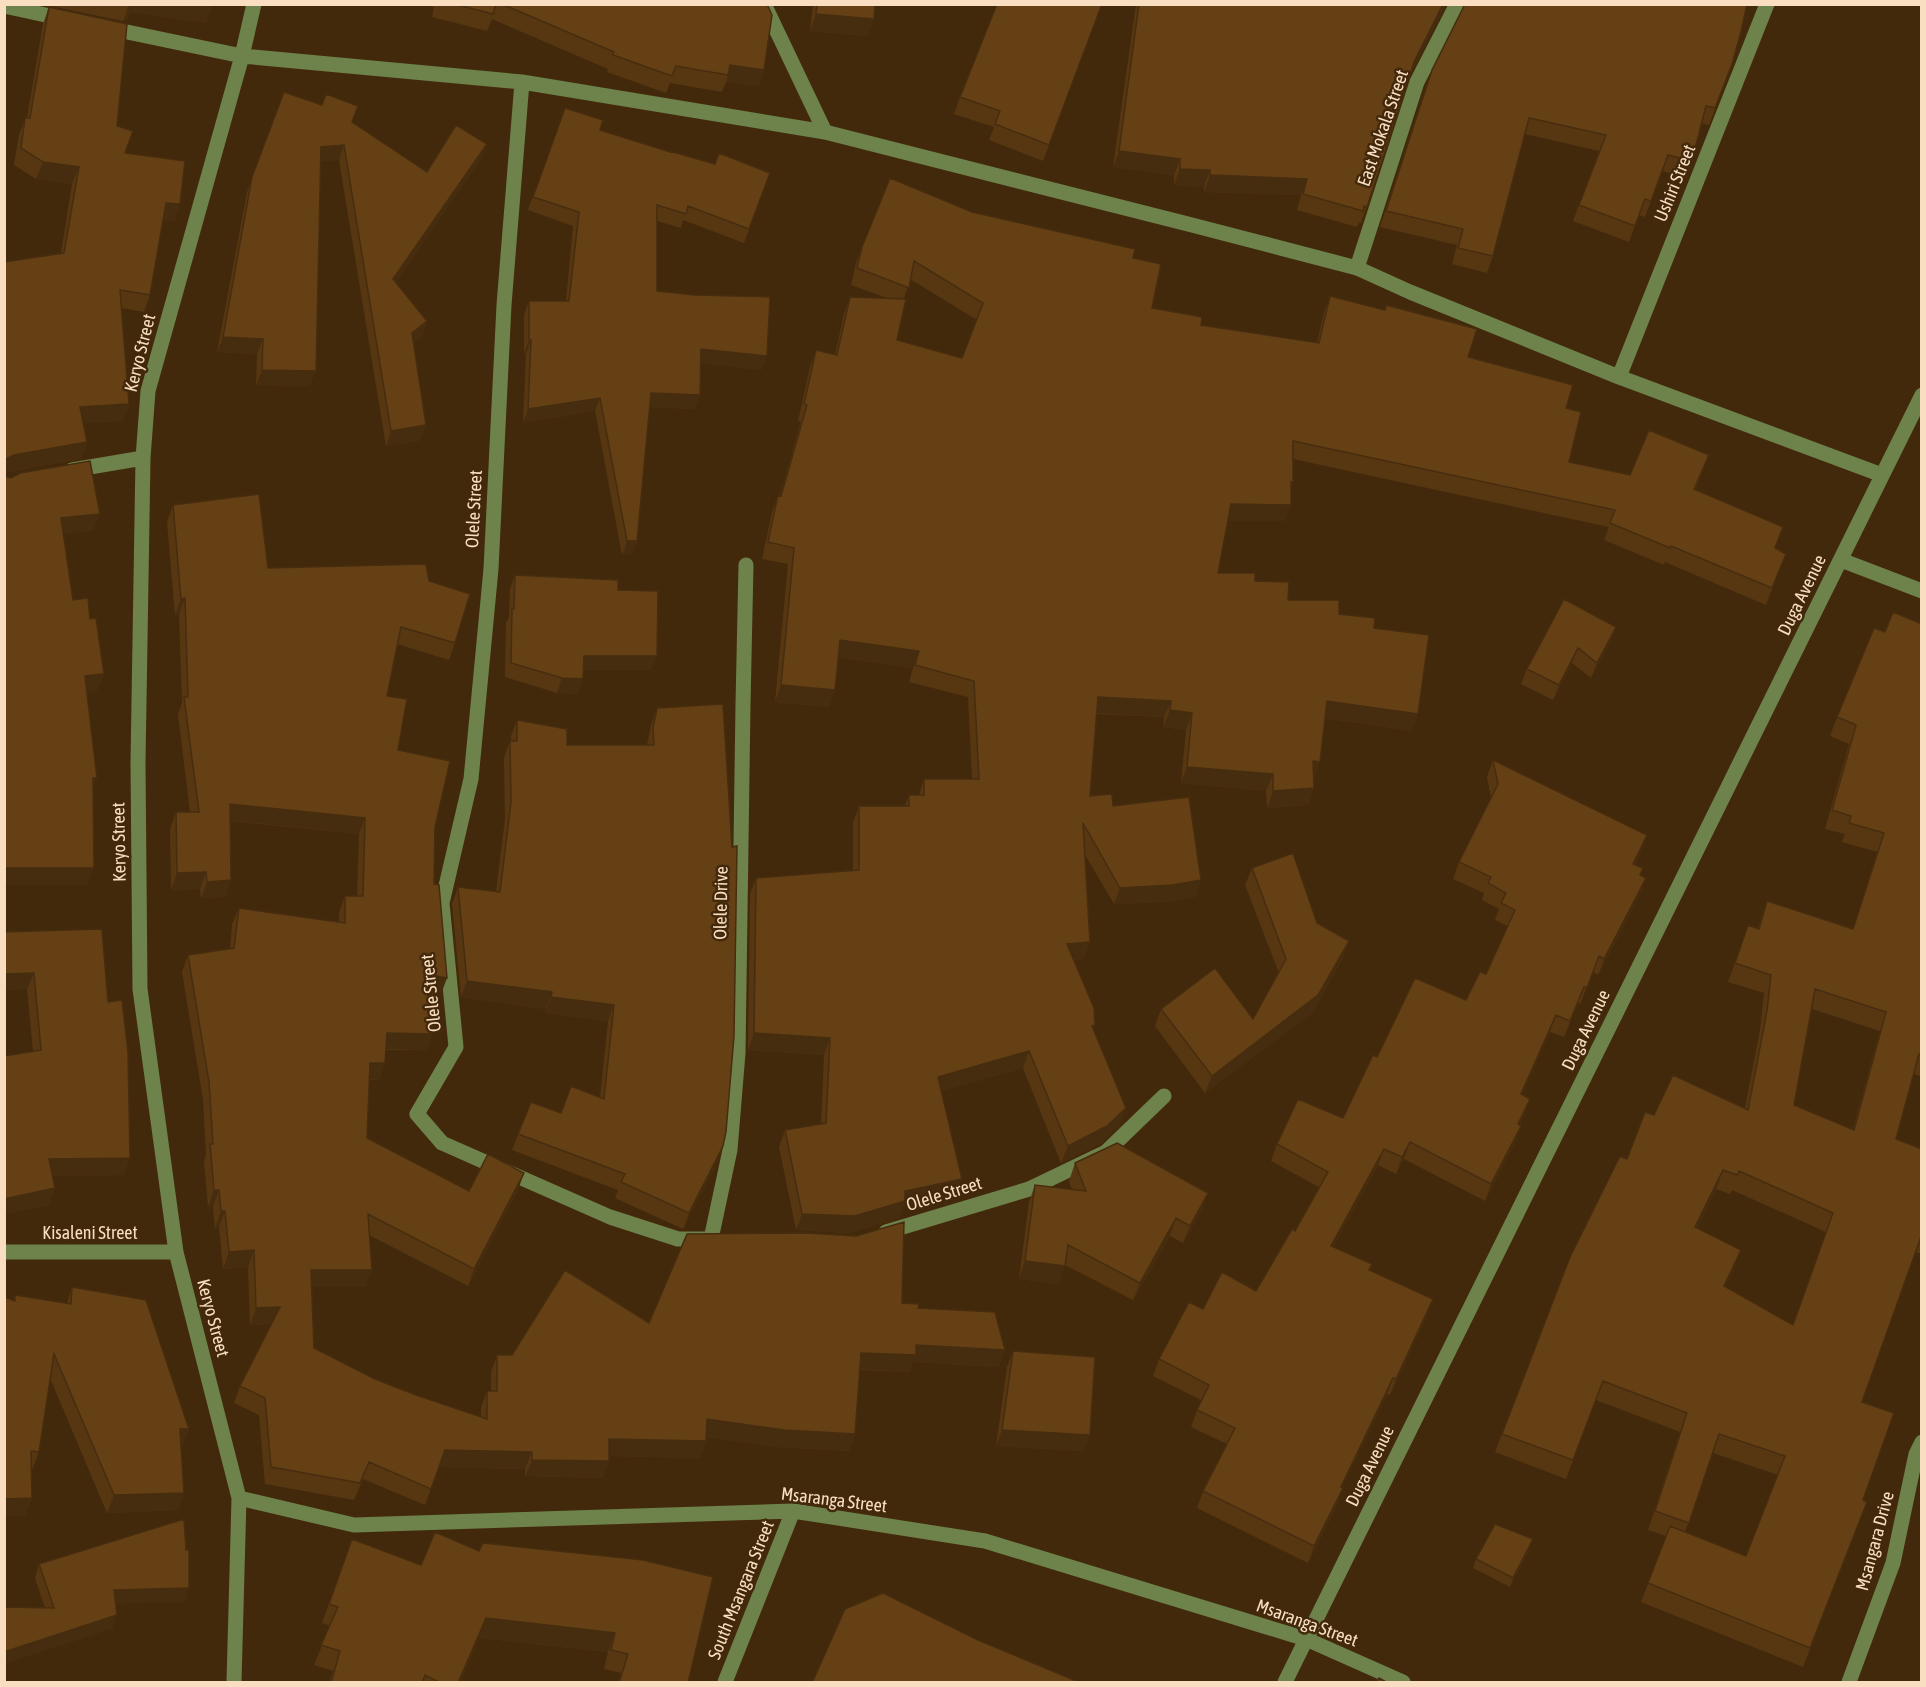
<svg xmlns="http://www.w3.org/2000/svg" width="1926" height="1687" font-family="'Asap Condensed',sans-serif">
	<rect width="100%" height="100%" fill="#43290b"/>
	<g fill="none" stroke-linecap="round" stroke-linejoin="round">
		<path stroke="#6d834b" stroke-width="15" d="M764,4l61,128
			M4,6l60,13
			M108,28l134,28 280,26 303,50 363,92 169,44 53,24 209,85 263,98
			M522,82l-18,223 -13,264 -20,210 -29,124 14,144 -39,67 25,29 168,74 68,22h27
			M1357,268l60,-186 40,-78
			M1619,377l148,-373
			M72,470l71,-12
			M1841,560l81,31
			M886,1232l143,-43 77,-37 58,-56
			M711,1239l19,-89 8,-97 5,-349 3,-139
			M4,1252h172
			M239,1498l115,27 439,-14 192,30 321,98 97,43
			M234,1682l5,-184 -63,-246 -36,-263 -2,-226 5,-305 5,-67 94,-335 12,-52
			M725,1682l68,-171
			M1285,1682l637,-1287
			M1849,1682l44,-119 23,-109 6,-12"/>
	</g>
	<path fill="#573712" fill-rule="evenodd" d="M212,4l-6,19 -76,-11 -3,8h-3l-1,1 -77,-16z
		M422,4h345l-3,66 -6,16 -32,-4 -4,10 -52,-9 -4,10 -59,-21 1,-3 -116,-50 -5,12 -55,-14 2,-10z
		M813,4h62l-7,32 -58,-5z
		M1102,4l-59,157 -54,-21 5,-13 -40,-13 6,-17z
		M1136,4h310l-36,70 -49,149 -2,-1 -2,5 -60,-17 4,-15 -97,-3v-5l-30,-2v-10l-61,-8z
		M49,7l68,119 8,27 55,51 -6,17 -11,-1 -13,75 -6,17 -23,-4 8,96 -6,17 -40,2 4,19 -6,17 -73,13 -4,2v-212l57,-9 11,-69 -36,-5 -22,-14 5,-30 6,-17h2l16,-94z
		M1732,64l-23,61 -7,-2 -10,38 -6,16 -24,-6 -17,46 -6,-2 -10,27 -56,-21 26,-70 -74,-17 -32,122 -6,17 -35,-9 5,-19 -77,-18 52,-157z
		M284,92l68,30 75,50 60,-28 -6,15 -86,124 32,38 -5,16 -8,6 7,97 -35,6 -47,-286 -18,1 -11,225 -54,-1 1,-31 -40,-2 30,-160z
		M565,108l35,22 70,22 45,12 55,9 -26,70 -61,-23 -2,8 -24,-7v70l105,79 -61,-7 -1,32 -6,14 -45,-2 -12,134 -5,14h-10l-27,-144 -72,12 3,-69h-2v-39l5,-14h37l7,-75 -45,-16z
		M972,212l161,46 19,50 49,17 116,18 7,-30 6,-17 138,61 98,51 3,54 61,13 79,-20 -14,35 80,59 11,5 -20,51 -101,-43 -1,3 -60,-25 5,-13 -316,-68v23l-2,6 -6,33h-57l-10,52 37,8 33,19 51,14 35,14 44,86 -6,17 -87,-13 -11,61v9l-6,17 -41,3 -1,-17 -85,-8 5,-53 -23,-3 1,-10 -67,-3 -7,82 23,10 88,74 -6,17 -29,5 -52,2 -30,-51v106l-10,1 21,65 -2,4 27,96 -19,18 -40,20 -38,-95 -82,23 14,105 -52,10 -4,12 -50,15 -53,-3 -17,-83 6,-17 36,-6 3,-69 -76,-5 2,-156 6,-16 97,-8v-47l6,-17h46l4,-11h10l5,-16h48l-4,-82 -59,-15 4,-14 -75,-11 -9,50 -54,-5 13,-138 -26,-5 10,-47 6,-17 2,1 21,-75h-3l12,-54 6,-17 19,5 9,-41 6,-17 37,1 -36,-13 5,-22 6,-16zM910,279l67,41 -15,38 -65,-18 7,-41z
		M173,505l95,63 161,13 26,62 -6,17 -52,-16 -10,52 11,54 37,77 -1,57 7,110 -6,-1 -8,57h-41l-1,13 -6,17h-10l-2,58 102,53 49,-1 -50,96 -99,-51 -3,52h-54l2,61 61,31 41,16 65,22v-9l6,-17h4v-19l6,-17h15l137,-32 253,-20 16,5 81,59 -86,-5 -3,10 -50,-2 -5,64 -6,17 -71,-4 -71,-10 -1,4 -6,17 -91,-2v5l-6,17 -78,-2v-7l-86,-2 -14,38 -62,-26 -9,21 -89,-16 -6,-69 -25,-12 6,-17 31,-62 -21,1 -2,-58 -25,2 -4,-42 -4,1 -2,-21h-5l-4,-46 2,-6 -3,-56 -21,-127 6,-17 42,-6 2,-25 7,-16 100,14v-10l6,-16h12l2,-62 -129,-13 1,59 -6,17 -24,1 -1,-9 -29,1 -1,-61 6,-17h14l-12,-98 4,-11 -3,-88h-4l-8,-93z
		M515,575l103,15 39,66 -6,14h-67l-6,24 -21,-1 -52,-16 1,-54 3,-6 1,-28z
		M1922,624v453l-8,-3 -18,65 26,10v105l-7,-2 -53,150 1,98 4,2 -64,165 -162,-65 25,-66 -18,-6 32,-98 -84,-32 -30,79 -71,-27 7,-18 125,-275 27,-44 91,-7 15,-78 4,-37 -36,-11 20,-57 10,3 9,-27 86,27 24,-76 -35,-10 3,-8 -20,-5 24,-85 -19,-8 7,-19 48,-85zM1812,1009l68,22 -27,98 -59,-24zM1716,1189l14,5 2,-4 94,42 -33,93 -68,-38 9,-18 -37,-41zM1713,1453l65,22 -32,81 -61,-24z
		M1616,627l-6,15 -19,36 -19,-15 -19,37 -32,-16 6,-15z
		M657,708l66,438 -6,16 -34,67 -68,-31 3,-8 -106,-40 19,-48 30,11 39,-15 8,-77 -63,-8 1,-4 -85,-12 -9,-93 6,-17 38,5 9,-73 -1,-61 6,-17h1v-5l6,-16 50,25h80l4,-20z
		M1493,760l148,92 -6,13 5,10 6,3 -6,16 -42,81 -5,-3 -13,32 -2,-1 -14,34 -14,-5 -28,63 8,4 -10,26 1,1 -6,16 -30,59 -81,-42 -8,15 -18,-9 -45,82 39,17 -2,7 57,45 -37,79 -3,-1 -45,94 -5,17 -29,58 -111,-55 6,-17 24,-47 -36,-17 10,-27 -48,-24 6,-17 44,-50 53,-18 39,-60 24,-44 -48,-26 6,-17 66,-26 34,-61 89,-57 20,-26 22,-48 -13,-6 4,-11 -17,-9 2,-7 -31,-14 6,-17 32,-64 -4,-21z
		M1252,868l65,55 26,35 -31,55 -107,80 -50,-67 6,-17 92,10 26,-46 -34,-88z
		M102,929l22,246 -71,1 -4,29 -45,9v-158l29,-5 -6,-62 -23,1v-58z
		M1075,1163l127,47 -19,33 -13,-7 -37,64 -68,-35 -6,19 -40,-5 10,-77 6,-17 37,5 -3,-9z
		M72,1287l117,142 -7,18h-1l3,46 -6,17 -71,3 -57,-135 -11,74 -7,18h-1l-5,46 -12,-216 1,-5 52,8z
		M1013,1351l71,100 -88,-5 11,-79z
		M352,1539l69,26 58,-14 209,132h-70l3,-10 -17,-4 4,-17 -129,-14 -19,45h-131l4,-12 -19,-6 16,-39 -8,-3z
		M1530,1548l-20,39 -37,-19 3,-9z
		M39,1564l146,38 -69,1 -4,26 -67,-21 -10,-30z"/>
	<path fill="#472d0f" d="M129,4h79l4,1 -6,18 -76,-11 -3,8h-3z
		M1443,4h3l-38,74 6,-16z
		M816,14l58,5 -6,17 -58,-5z
		M730,65l34,5 -6,16 -32,-4 2,-7z
		M487,144l-6,15 -94,136 6,-16z
		M344,145l-5,15 -24,2 6,-15z
		M1119,151l61,8 -6,16 -61,-8z
		M43,162l36,5 -7,17 -36,-5z
		M1180,169l30,1 -6,17 -30,-2z
		M1210,175l97,4 -6,16 -97,-3z
		M166,203l14,1 -6,17 -14,-1z
		M427,321l-5,16 -15,11 5,-15z
		M223,337l40,2 -6,15 -40,-2z
		M529,340h2l-5,14h-2z
		M701,349l66,7 -5,14 -66,-7z
		M262,370l54,1 -6,15 -54,-1z
		M651,393l49,2 -6,14 -48,-2z
		M600,398l-5,13 -72,12 5,-14z
		M129,404l-6,17 -49,3 6,-17z
		M426,425l-5,15 -35,6 5,-15z
		M87,442l-6,17 -73,13 -4,2v-14l10,-5z
		M1231,504l60,1 -6,16h-60z
		M100,514l-7,17 -38,4 6,-17z
		M627,541h10l-5,14h-10z
		M1786,554l-6,16 -14,35 6,-17z
		M185,598l-6,17h-4l6,-16z
		M1616,627l-6,15 -19,36 6,-15z
		M840,640l79,11 -6,17 -79,-12z
		M1578,648l-6,15 -19,37 6,-15z
		M584,656h73l-6,14h-72z
		M104,674l-7,17 -18,2 6,-17z
		M562,678l21,1 -5,15 -21,-1z
		M781,685l54,5 -6,17 -54,-5z
		M1098,697l73,4 -7,16 -72,-4z
		M1327,701l91,13 -6,17 -91,-14z
		M1170,710l22,3 -6,17 -23,-3z
		M1313,761l7,1 -6,17z
		M1187,767l86,7 -7,17 -85,-8z
		M93,778h4l-6,17z
		M1314,788l-6,17 -41,3 6,-17z
		M230,804l135,14 -6,16 -135,-14z
		M1647,835l-6,17 -14,29 6,-17z
		M4,868h90l-6,17h-84z
		M206,872l-6,17 -29,1 6,-17z
		M1646,878l-6,16 -42,81 6,-16z
		M231,880l-6,17 -24,1 6,-16z
		M1201,880l-6,17 -29,5 -52,2 6,-16z
		M1349,941l-6,17 -31,55 -107,80 7,-17z
		M1090,942l-6,17 -23,2 6,-17z
		M34,973l-7,16 -23,1v-16z
		M436,976l11,2 -6,16 -11,-1z
		M467,981l85,11 -6,17 -85,-12z
		M551,997l63,8 -6,16 -63,-8z
		M1556,1015l-6,17 -35,79 6,-17z
		M387,1033l46,1 -6,16 -46,-1z
		M754,1033l76,5 -6,17 -76,-5z
		M1029,1051l-6,17 -91,26 6,-17z
		M370,1063h15l-6,17 -15,-1z
		M1530,1099l-6,16 -12,26 6,-17z
		M1126,1108l-6,17 -19,18 -40,20 7,-17z
		M1521,1126l-6,16 -30,59 6,-17z
		M1410,1142l-6,17 -8,15 6,-17z
		M723,1146l-6,16 -34,67 6,-16z
		M1384,1149l-6,16 -53,97 6,-16z
		M130,1158l-6,17 -81,1 6,-17z
		M1723,1170l-7,19 -28,57 7,-19z
		M524,1173l-6,17 -50,96 6,-17z
		M962,1179l-7,17 -52,10 -4,12 -50,15 -53,-3 6,-16z
		M55,1188l-6,17 -45,9v-15z
		M214,1190h5l-6,17h-5z
		M1208,1193l-6,17 -19,33 7,-17z
		M221,1211h4l-6,16 -4,1z
		M1176,1218l-6,18 -37,64 7,-17z
		M254,1250l-6,17 -25,2 6,-17z
		M1741,1250l-7,19 -17,36 7,-19z
		M1025,1261l40,5 -6,18 -40,-5z
		M311,1270h61l-6,17h-61z
		M1433,1299l-6,17 -37,79 6,-16z
		M280,1307l-6,17 -24,1 6,-17z
		M916,1345l89,5 -6,17 -86,-5 -3,10 -55,-3 6,-16z
		M1393,1378l-6,16 -52,110 6,-17z
		M707,1419l148,15 -6,17 -71,-4 -77,-11z
		M180,1429h9l-7,18h-8z
		M1002,1430l88,5 -6,16 -88,-5z
		M609,1439l97,2 -6,17 -97,-2z
		M445,1450l87,2 -7,17 -86,-2z
		M532,1460l77,1 -6,17 -78,-2z
		M1343,1488l-6,17 -29,58 6,-17z
		M184,1493l-6,17 -71,3 7,-18z
		M32,1498l-6,18 -22,1v-18z
		M1533,1539l-3,9 -20,39 3,-9z
		M189,1588l-4,14 -76,2 5,-14z
		M117,1615l-5,14 -108,35v-12z
		M486,1618l129,15 -7,19 -129,-14 -19,45h-2z"/>
	<path fill="#654015" stroke="#472d0f" stroke-width="1.5" fill-rule="evenodd" d="M454,4h42l-3,10z
		M502,4h265l5,11 -8,55 -34,-5 -2,10 -52,-9 -4,10 -59,-21 1,-3z
		M817,4h58l-1,15 -58,-5z
		M997,4h105l-53,141 -54,-21 5,-13 -40,-14z
		M1139,4h304l-29,58 -47,145 -3,-1 -1,5 -60,-17 4,-15 -97,-4v-5l-30,-1v-10l-61,-8z
		M1465,4h282l-6,28 -9,32 -17,44 -9,-2 -14,55 -24,-6 -17,46 -6,-2 -10,27 -56,-21 27,-70 -77,-17 -36,138 -35,-8 5,-19 -77,-18 46,-141z
		M49,7l78,17 -10,102 16,5 -8,22 60,8 -5,43 -14,-1 -16,92 -30,-5 9,114 -49,3 7,35 -73,13 -10,5v-198l60,-9 15,-86 -36,-5 -22,-14 4,-30h5z
		M284,92l38,13 4,-11 32,12 -6,16 75,50 29,-47 31,19 -94,135 34,42 -15,12 14,92 -35,6 -47,-286 -23,2 -5,224 -54,-1 1,-31 -40,-2 29,-160z
		M565,108l38,12 -3,10 70,22v-1l45,13 4,-11 51,20 -21,56 -61,-23 -2,8 -29,-9v86l38,4 75,2 -3,59 -66,-7 -1,46 -49,-2 -14,148h-10l-27,-143 -72,11 3,-69h-2v-39h40l10,-89 -46,-15z
		M890,178l82,34 163,37 -2,9 28,6 -9,44 50,9 -1,8 118,18 11,-47 55,14 1,-5 91,24 -9,28 105,28 -7,23 15,4 -12,50 61,13 19,-45 60,25 -15,34 89,38 -8,21 11,6 -14,34 -101,-42 -1,2 -60,-25 5,-13 -322,-69v41h-2v23l-60,-1 -13,69h37v8l34,1 -1,18h51v14l36,4 -1,10 55,7 -11,79 -91,-13 -7,61 -7,-1 1,27 -41,3v-17l-86,-7 5,-54 -22,-3 1,-9 -73,-4 -8,99 22,-2 1,12 76,-9 12,83 -29,5 -52,3 -37,-65 7,119 -23,2 27,64 1,17 -3,1 34,82 -19,18 -39,20 -39,-95 -91,26 24,102 -57,12v10l-50,15 -53,-2 -17,-84 41,-7 4,-85 -76,-5 2,-155 103,-8v-64h50v-11h15v-16h55l-5,-98 -59,-16 4,-14 -79,-11 -5,50 -54,-5 13,-137 -26,-6 10,-47 3,1 26,-91 -3,-1 12,-54 21,5 13,-58 56,2 -9,41 65,18 21,-55 -69,-42 -5,27 -52,-20 5,-21z
		M90,461l10,53 -39,4 12,82 15,-2 2,21 6,-1 8,56 -19,2 12,102h-4l1,90h-90v-393l1,1 6,2 9,-5z
		M259,494l9,74 158,-4 3,17 41,13 -15,49 -54,-16 -14,69 20,3 -9,51 52,11 -15,66 -1,57 5,1 8,93 -11,-2 -3,58 -46,-1 -2,30h-15l-3,75 102,53 19,-37 36,19 -50,96 -106,-55 4,56h-61l3,78 61,31 41,16 71,24v-28h10v-36h15l53,-85 84,53 38,-89 119,-1 50,3 48,-14 -2,81 17,1 -1,4 77,4 10,38 -89,-5v10l-55,-2 -6,81 -71,-4 -77,-11 -1,22 -97,-2v22l-77,-1v-8l-87,-2 -14,39 -62,-27 -9,21 -89,-16 -6,-69 -25,-12 40,-79 -24,1 -2,-58 -25,2 -4,-41h-4l-2,-21h-5l-4,-46h3l-4,-62 -21,-127 46,-7 5,-40 106,15v-27h18l2,-78 -135,-14 1,76 -24,2 -1,-10 -29,1 -1,-61h23l-15,-115h4l-3,-99 -4,1 -8,-94z
		M515,575l103,5v10l40,1 -1,65h-73l-1,23 -21,-1 -51,-15 1,-54h2z
		M1564,599l52,28 -19,36 -19,-15 -19,37 -32,-16z
		M1893,612l29,12v431l-3,-1 -23,85 26,10v85l-60,168 32,11 -31,87 4,2 -57,146 -162,-65 22,-57 76,30 39,-100 -66,-22 -30,89 -34,-12 32,-98 -84,-32 -30,79 -71,-26 68,-177 50,-101 7,3 18,-47 9,3 19,-40 75,35 19,-99 4,-36 -36,-12 13,-38 11,4 8,-28 86,28 31,-96 -35,-10 2,-7 -19,-6 24,-85 -19,-8 37,-89 11,4zM1815,989l71,23 -32,118 -60,-25zM1723,1170l14,5 2,-4 94,42 -40,112 -69,-39 17,-36 -46,-23z
		M723,704l9,143 5,-1 -3,190 -8,96 -3,14 -34,67 -68,-31 4,-8 -107,-40 13,-32 30,11 10,-27 33,13 10,-94 -63,-8 1,-5 -85,-11 -9,-94 42,5 11,-90 -1,-61h7v-21l50,9v16h87l-1,-17 4,-20z
		M1493,760l154,75 -14,29 10,4 -3,7 6,3 -42,81 -5,-3 -12,32 -3,-1 -14,34 -14,-6 -35,79 9,5 -12,25 3,2 -30,58 -81,-42 -8,15 -18,-8 -53,97 41,18 -3,6 64,29 -37,80 -3,-1 -52,109 2,1 -29,58 -111,-55 32,-63 -38,-18 12,-25 -50,-26 30,-57 14,7 19,-37 34,19 36,-62 3,2 33,-59 -51,-28 21,-45 45,19 30,-63 4,2 38,-79 51,22 14,-28 6,2 29,-64 -14,-7 5,-10 -18,-10 3,-6 -32,-15 39,-78z
		M1293,853l24,70 32,18 -31,54 -106,81 -51,-67 54,-41 38,51 33,-60 -34,-91z
		M102,929l6,73 14,-2 6,52 2,106 -81,1 6,29 -51,11v-143l37,-6 -7,-77 -30,1v-42z
		M1117,1143l91,50 -18,33 -14,-8 -36,65 -72,-38 -3,21 -40,-5 10,-76 51,6 -11,-28z
		M72,1287l74,13 43,129h-9l4,64 -70,2 -60,-141 -15,98 -8,-1 1,47 -28,1v-202l11,4v-6l56,9z
		M1013,1351l82,6 -5,78 -88,-5z
		M184,1519l2,31h3v38l-75,2 3,25 -113,37v-45l50,1 -15,-44z
		M1495,1524l38,15 -20,39 -37,-19z
		M435,1532l44,19 4,-8 160,17 70,17 -25,106h-69l9,-29 -17,-4 4,-17 -129,-15 -28,65h-17l-16,-8 -3,8h-91l9,-32 -19,-6 17,-38 -9,-3 23,-65 69,26z
		M883,1593l95,47 103,43h-269l33,-74z
		M1379,1678l9,5h-12z"/>
	<g text-anchor="middle" stroke-width="5" stroke-linejoin="round" paint-order="stroke">
		<g font-size="18" fill="#f9dec2" stroke="#43290b">
			<text transform="translate(1383 128) rotate(-71)" y="6">East Mokala Street</text>
			<text transform="translate(1675 183) rotate(-68)" y="6">Ushiri Street</text>
			<text transform="translate(140 353) rotate(-76)" y="6">Keryo Street</text>
			<text transform="translate(474 509) rotate(-87)" y="6">Olele Street</text>
			<text transform="translate(1802 595) rotate(-64)" y="6">Duga Avenue</text>
			<text transform="translate(119 842) rotate(-91)" y="6">Keryo Street</text>
			<text transform="translate(721 903) rotate(-89)" y="6">Olele Drive</text>
			<text transform="translate(431 993) rotate(-96)" y="6">Olele Street</text>
			<text transform="translate(1586 1030) rotate(-64)" y="6">Duga Avenue</text>
			<text transform="translate(944 1194) rotate(-17)" y="6">Olele Street</text>
			<text x="90" y="1239">Kisaleni Street</text>
			<text transform="translate(213 1318) rotate(75)" y="6">Keryo Street</text>
			<text transform="translate(1370 1466) rotate(-64)" y="6">Duga Avenue</text>
			<text transform="translate(834 1500) rotate(7)" y="6">Msaranga Street</text>
			<text transform="translate(1875 1541) rotate(-75)" y="6">Msangara Drive</text>
			<text transform="translate(741 1590) rotate(-68)" y="6">South Msangara Street</text>
			<text transform="translate(1307 1623) rotate(20)" y="6">Msaranga Street</text>
		</g>
	</g>
	<rect width="1926" height="1687" fill="none" stroke="#f9dec2" stroke-width="12"/>
</svg>
